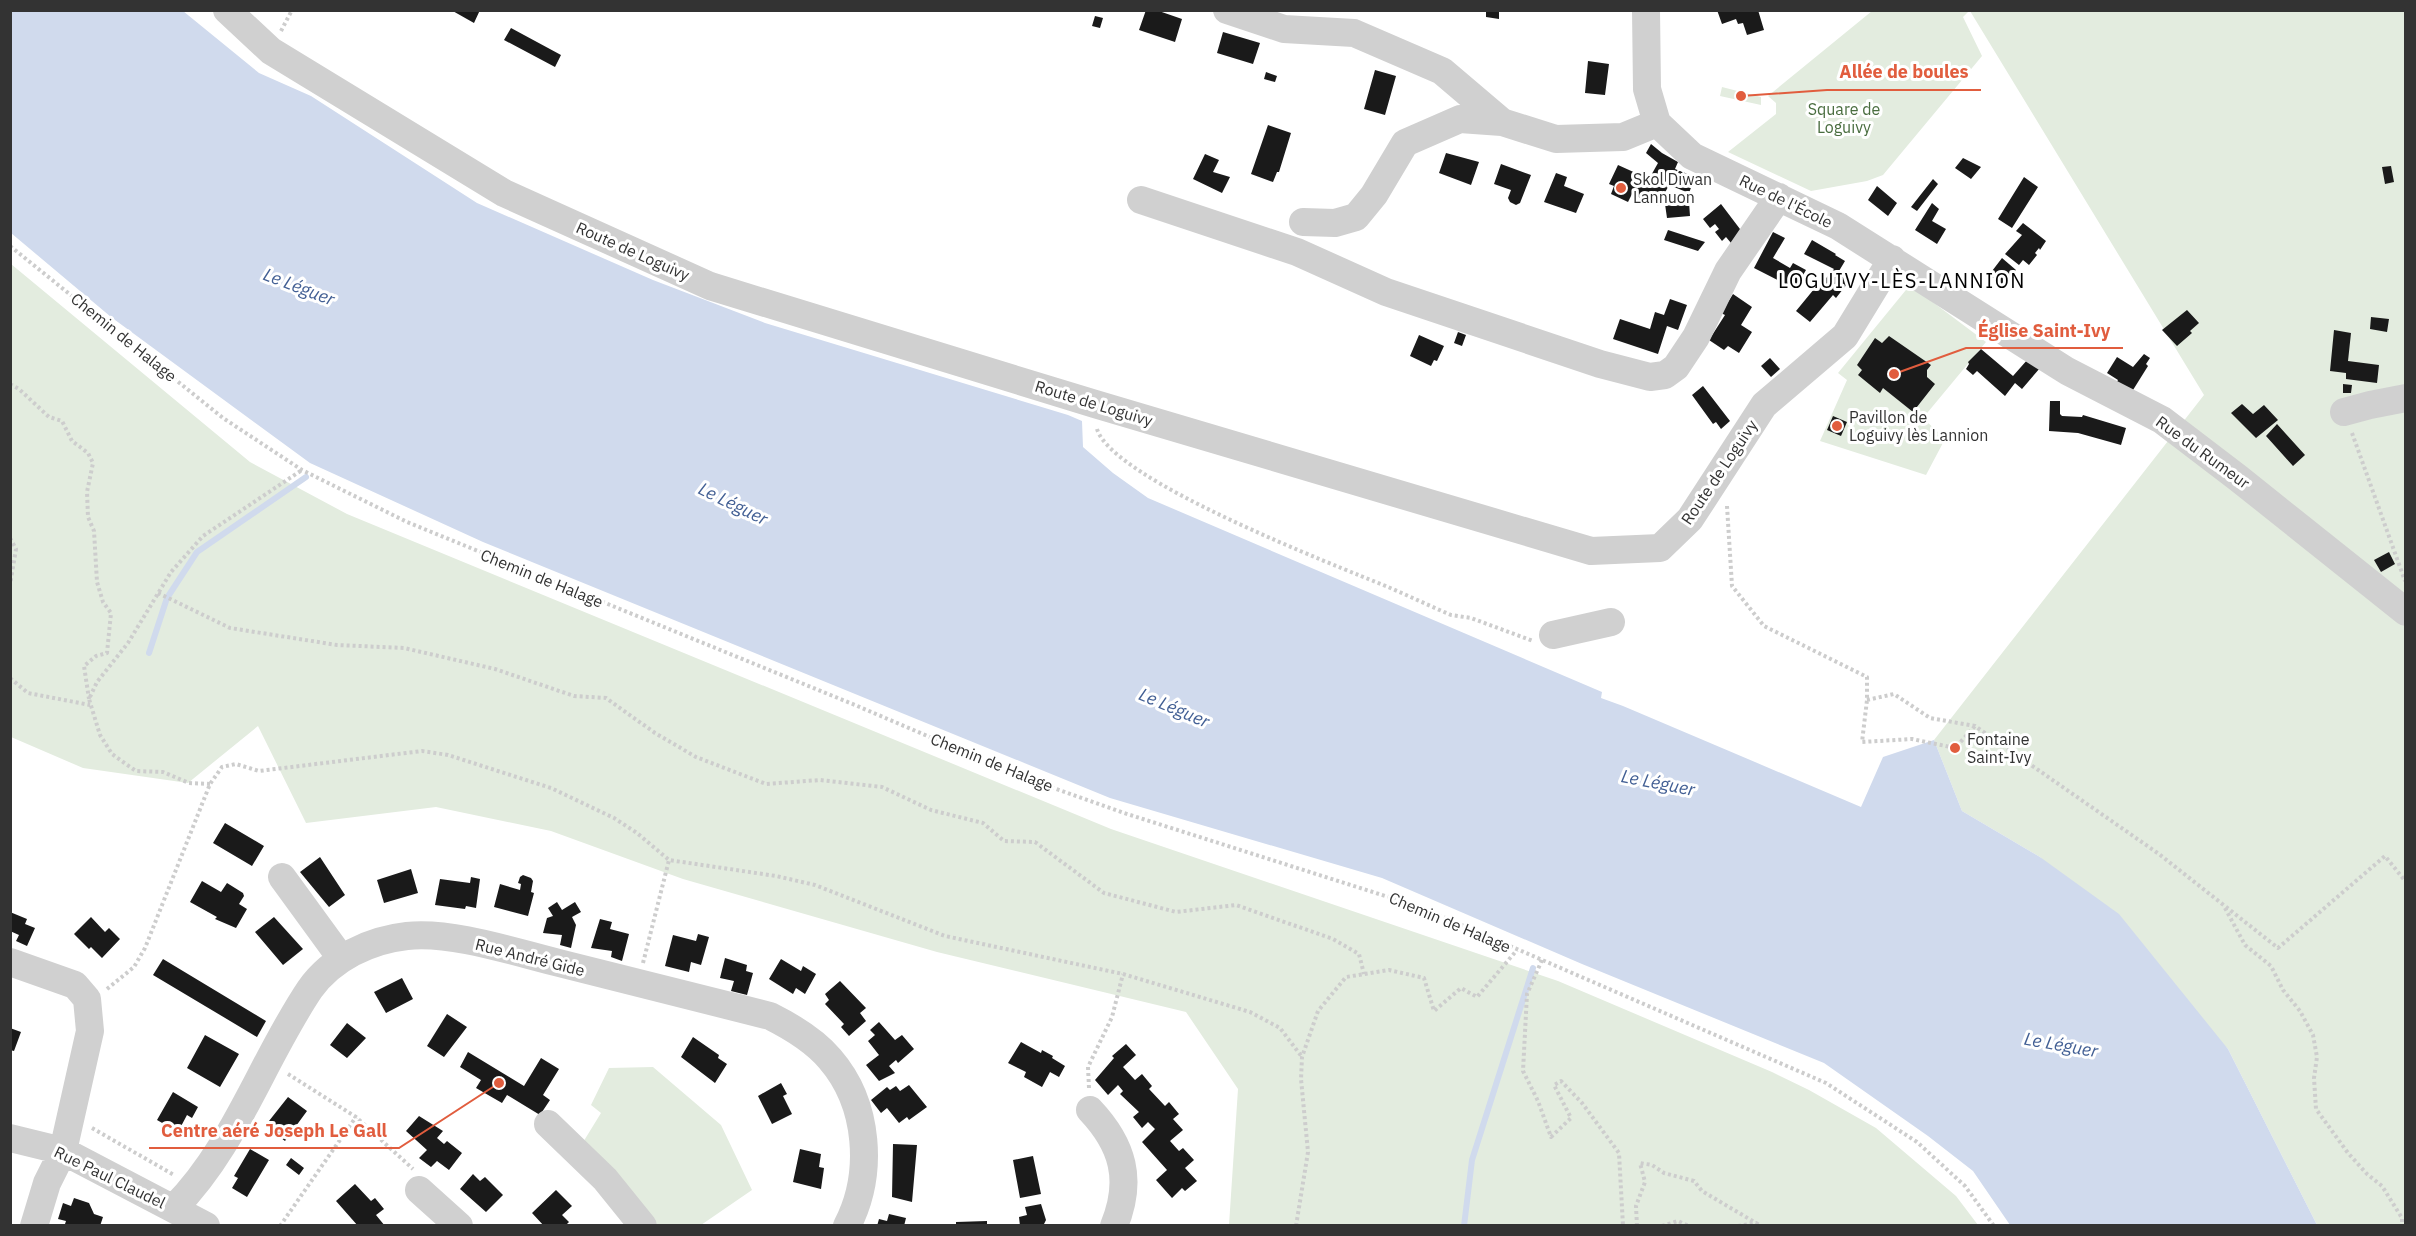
<svg xmlns="http://www.w3.org/2000/svg" width="2416" height="1236" font-family="'IBM Plex Sans',sans-serif">
	<rect width="100%" height="100%" fill="#fff"/>
	<path fill="#e3ecdf" d="M1872,11h97l-6,6 19,39 -99,119 -16,6 -56,10 -83,-39 48,-38v-11l-8,-7z
		M1970,11h435v1214h-88l-89,-176 -188,-192 -78,-46 -28,-71 270,-345z
		M1722,87l39,10v8l-41,-9z
		M11,264l239,198 97,52 764,315 447,152 214,91 37,18 67,38 80,68 22,29h-749l9,-136 -52,-77 -249,-60 -254,-73 -132,-48 -115,-24 -130,16 -48,-97 -70,57 -105,-15 -72,-31z
		M1910,285l76,57 -63,76 22,21 -19,36 -106,-34 27,-61 -9,-7z
		M653,1067l68,58 31,65 -51,35h-60l-64,-73 24,-39 -10,-8 18,-37z"/>
	<path fill="#d0daed" d="M10,11h173l76,62 52,23 166,107 176,77 112,43 303,92 14,6 1,26 30,26 35,25 454,194 -1,6 22,8 238,101 22,-50 51,-17 28,71 78,46 79,57 109,135 89,176h-307l-37,-54 -45,-35 -104,-73 -242,-99 -200,-86 -272,-80 -627,-256 -173,-79 -199,-146 -100,-84z"/>
	<g fill="none" stroke-linecap="round" stroke-linejoin="round">
		<path stroke="#d0daed" stroke-width="6" d="M149,653l18,-55 30,-46 109,-75
			M1464,1226l8,-66 61,-192"/>
	</g>
	<path fill="#1a1a1a" d="M451,10h29l-6,13z
		M1146,10h10l26,9 -7,23 -36,-12z
		M1486,10h13v9l-13,-2z
		M1717,10h41l6,20 -17,5 -4,-12 -5,1 -2,-5 -14,5z
		M1095,16l8,2 -3,10 -8,-2z
		M511,28l50,27 -6,12 -51,-27z
		M1223,32l37,11 -7,21 -36,-11z
		M1588,61l21,3 -4,31 -20,-2z
		M1375,70l21,6 -11,39 -21,-6z
		M1266,72l11,4 -2,6 -11,-3z
		M1268,125l23,8 -12,39h-2l-4,10 -22,-8z
		M1651,144l11,9 16,9 -3,7 20,8 -6,16 -20,-8 -11,21 -26,-12 -4,8 -17,-8 3,-8 -5,-2 9,-19 31,14 9,-16 -12,-10z
		M1446,153l33,9 -8,23 -32,-12z
		M1205,154l14,6 -6,12 17,5 -8,16 -29,-14z
		M1963,158l18,9 -10,12 -16,-11z
		M1501,164l30,11 -11,28 -4,2 -6,-3 -2,-4 3,-8 -17,-6z
		M2391,166l3,16 -9,2 -3,-17z
		M1556,173l11,4 -3,9 20,8 -8,19 -32,-11z
		M2024,177l14,10 -26,41 -14,-9z
		M1933,179l5,5 -21,27 -6,-4z
		M1877,186l20,17 -9,13 -20,-16z
		M1689,202l1,14 -23,2 -2,-14z
		M1932,203l7,6 -7,12 14,8 -9,15 -22,-14z
		M1721,204l22,29 -12,10 -5,-6 -4,4 -7,-9 4,-3 -4,-5 -5,4 -7,-9z
		M2023,223l23,18 -6,9 -1,-2 -4,5 2,2 -8,10 -6,-5 -4,5 -14,-11 17,-19 -6,-4z
		M1668,230l37,12 -7,9 -34,-11z
		M1773,232l12,6 -12,20 17,10 3,-5 13,7 -11,19 -41,-21z
		M1812,240l24,14 -1,1 10,6 -6,10 12,8 -15,19 -3,-3 -23,27 -14,-11 23,-28 1,2 14,-16 -30,-15z
		M2002,258l14,12 -13,17 -14,-12z
		M1733,294l19,13 -11,18 11,7 -13,21 -11,-7 -4,4 -15,-10 16,-25 -4,-2z
		M1670,299l17,6 -9,25 -11,-4 -9,28 -45,-15 7,-20 30,10 5,-17 9,3z
		M2187,310l12,13 -9,8 2,2 -15,13 -15,-16z
		M2371,317l18,2 -2,13 -17,-3z
		M2334,330l17,3 -3,28 31,4 -2,18 -31,-4v-6l-16,-2z
		M1458,332l8,3 -4,11 -8,-3z
		M1419,335l25,11 -7,15 -3,-1 -3,6 -21,-10z
		M1889,336l42,29 -4,5v7l8,7 -22,28 -30,-24 -3,5 -22,-18 4,-5 -5,-5 18,-27 7,5z
		M1981,349l32,27 15,-17 12,9 -18,21 -7,-6 -10,13 -28,-25 -4,4 -7,-6 3,-5 -1,-2z
		M2144,354l6,4 -4,6 2,2 -15,24 -19,-3 4,-7 -11,-7 10,-16 16,10z
		M1770,358l10,11 -9,8 -10,-11z
		M2343,384l9,1 -1,8h-8z
		M1703,386l27,35 -9,8 -5,-7 -3,2 -21,-29z
		M2050,401h10v13l2,2 20,1 1,-2 43,13 -5,17 -43,-12 -29,-2z
		M2242,404l11,10 11,-9 14,15 -22,18 -25,-25z
		M1833,416l14,6 -6,14 -14,-6z
		M2277,424l28,31 -12,11 -27,-30z
		M2389,552l6,12 -14,8 -7,-12z
		M225,823l39,23 -12,20 -39,-23z
		M320,857l25,38 -16,12 -29,-35z
		M411,869l7,24 -34,10 -7,-23z
		M523,875l8,3 2,3 -2,11 3,1 -6,23 -34,-9 6,-23 20,6 1,-6 -3,-1 2,-6z
		M471,877l9,2 -4,29 -10,-2 -1,3 -30,-4 5,-26 30,4z
		M202,881l19,11 6,-9 16,10 1,3 -5,8 8,5 -11,19 -21,-9 2,-2 -27,-15z
		M557,902l5,8 13,-8 6,10 -9,5 4,8 -5,23 -11,-3 2,-10 -19,-2 4,-15 6,-2 -5,-8z
		M10,912l17,7 -2,5 10,4 -8,18 -11,-5 3,-6 -9,-4z
		M91,917l14,15 4,-4 11,11 -18,19 -11,-11 -2,2 -15,-15z
		M274,917l29,32 -20,16 -28,-33z
		M600,919l12,3 -2,7 19,5 -7,27 -11,-4 1,-6 -21,-3z
		M698,934l11,3 -8,28 -10,-3 -2,10 -24,-6 8,-31 23,6z
		M725,958l22,7 -1,6 7,2 -6,22 -16,-4 3,-10 -14,-3z
		M163,959l103,62 -9,16 -104,-62z
		M781,959l20,12 2,-5 13,8 -11,20 -9,-6 -3,6 -24,-15z
		M402,978l11,21 -27,14 -12,-21z
		M840,981l26,27 -6,5 6,8 -17,15 -8,-9 3,-3 -19,-20 4,-4 -4,-6z
		M447,1014l20,13 -23,30 -17,-11z
		M879,1022l16,18 7,-5 12,14 -16,14 -2,-3 -7,6 6,7 -16,8 -13,-16 13,-10 -11,-14 7,-6 -5,-5z
		M347,1023l19,15 -19,20 -17,-13z
		M10,1028l11,4 -7,19 -4,-1z
		M205,1035l34,19 -19,33 -33,-19z
		M693,1037l26,18 -1,3 9,6 -12,19 -34,-26z
		M1021,1042l20,11 1,-3 11,6 -1,2 13,8 -6,11 -9,-5 -8,15 -18,-10 2,-5 -18,-9z
		M1126,1044l10,11 -13,12 12,13 7,-6 10,12 -3,3 16,17 4,-4 10,12 -6,5 10,11 -13,11 9,10 4,-3 11,12 -9,8 12,13 -12,10 -3,-3 -10,10 -16,-18 11,-10 -25,-28 13,-13 -7,-7 -6,6 -9,-11 6,-5 -19,-18 3,-3 -5,-6 -10,10 -13,-15 19,-22 -2,-2z
		M468,1052l56,34 17,-28 18,11 -16,26 7,5 -10,15 -33,-20 -5,8 -26,-15 5,-8 -21,-13z
		M781,1083l6,11 -4,2 9,18 -20,10 -14,-28z
		M909,1085l18,22 -18,13 -2,-3 -8,6 -12,-15 -6,5 -10,-13 16,-13 3,3 6,-4 4,5z
		M173,1092l25,15 -6,11 -5,-3 -9,17 -21,-12z
		M288,1097l19,14 -22,30 -20,-15z
		M419,1116l24,15 -6,7 7,6 3,-3 15,12 -13,17 -12,-9 -6,6 -12,-9 8,-8 -21,-19z
		M893,1144l24,1 -5,57 -20,-5z
		M250,1149l19,11 -22,37 -15,-9 6,-10 -4,-2z
		M800,1149l21,5 -2,13 5,1 -3,21 -28,-7z
		M1033,1156l8,38 -21,4 -7,-38z
		M291,1158l13,10 -5,7 -13,-10z
		M473,1174l7,7 5,-4 18,18 -17,17 -26,-23z
		M355,1184l16,17 4,-3 9,11 -8,6 9,11h-27l-22,-25z
		M556,1190l16,16 -10,9 7,7 -4,4h-21l-12,-13z
		M74,1198l15,5 5,11 9,3 -3,9h-32l-3,-2 1,-3 -8,-2 5,-16 8,3z
		M1041,1204l5,16 -3,6h-23l-1,-9 8,-2 -2,-8z
		M889,1214l17,4 -2,8h-27l2,-7 8,2z
		M987,1221v5h-31v-4z"/>
	<g fill="none" stroke-linecap="round" stroke-linejoin="round">
		<path stroke="#cdcdcd" stroke-width="4" stroke-dasharray="3 3" stroke-linecap="butt" d="M281,31l11,-21
			M10,246l213,172 79,52 105,52 448,183 173,74 96,34 296,94 406,176 91,59 48,44 29,40
			M10,384l9,5 30,28 13,4 10,20 16,12 5,10 -6,29 1,25 6,14 3,51 6,20 8,11 -4,40 -11,3 -12,10 5,33
			M1097,429c15,51 238,136 291,158 21,9 42,19 63,28l20,3 62,23
			M2352,433l53,148
			M1727,506l5,80 32,40 103,51v23l-5,42 50,-3 43,9 20,-22
			M10,538l6,11 -6,36
			M158,593l72,35 107,17 67,3 91,21 79,27 32,2 49,35 41,24 70,27 54,-4 62,7 49,23 52,13 21,18 31,1 69,51 72,19 60,-7 97,34 26,15 5,20
			M10,678l18,15 62,12
			M1867,700l27,-6 36,24 45,8 184,128 119,94 107,-92 21,26
			M210,784l-21,-1 -26,-11 -27,-1 -13,-9 -11,-8 -12,-19 -11,-36 8,-17 31,-39 43,-71 32,-36 99,-66
			M2225,908l20,37 26,21 12,24 17,21 13,24 4,22 -3,21 2,31 32,44 19,21 15,12 20,32v8
			M1542,960l-15,34 -4,77 15,30 13,36 20,-19 -17,-33 7,-4 21,22 37,50 4,73
			M643,963l26,-103
			M107,989l27,-22 11,-19 65,-164 12,-17 14,-3 23,7 163,-20 26,4 103,33 63,30 23,15 32,27 107,16 39,9 130,51 178,38 127,38 30,16 22,29
			M288,1074l68,43 57,52
			M1089,1088l-1,-21 24,-50 11,-43
			M92,1128l82,47
			M280,1226l76,-109
			M1296,1226l12,-74 -7,-73 1,-22 16,-46 28,-34 43,-7 35,8 10,33 27,-23 16,9 40,-47
			M1637,1226l-1,-20 9,-24 -5,-19 12,2 12,8 30,8 8,10 54,32
			M1662,1226l16,-5 11,5
			M1738,1226l18,-3 5,3"/>
		<path stroke="#d0d0d0" stroke-width="28" d="M227,10l44,41 233,142 206,93 385,118 496,147 69,-3 30,-29 74,-114 81,-69 47,-77
			M1227,10l57,19 70,4 88,38 60,51 54,17 67,-2 34,-14
			M1646,10l1,79 10,34 35,33 146,70 229,145 95,49 76,58 168,134
			M1141,200l156,52 89,40 214,72 50,13 15,-2 11,-8 20,-30 32,-66 51,-74
			M1303,222l32,1 21,-6 18,-22 31,-52 55,-24 42,3
			M2344,412l26,-7 36,-7
			M1553,635l58,-13
			M282,877l59,81
			M10,962l65,23 12,14 3,32 -27,120 -16,32 -13,43
			M1090,1110c33,35 43,70 24,116
			M548,1124l57,55 38,47
			M10,1138l53,13 143,75
			M419,1190l40,36
			M174,1208c61,-61 88,-148 136,-219 22,-31 60,-49 97,-53 47,-5 110,17 156,28 69,18 138,35 207,52 22,11 44,24 60,43 39,45 44,115 17,167"/>
	</g>
	<g fill="#e15d3e" stroke="#fff" stroke-width="2">
		<circle cx="1621" cy="188" r="6"/>
		<circle cx="1837" cy="426" r="6"/>
		<circle cx="1955" cy="748" r="6"/>
	</g>
	<g text-anchor="middle" stroke-width="6" stroke-linejoin="round" paint-order="stroke">
		<g font-size="16" fill="#4a6e40" stroke="#fff">
			<text x="1844" y="115">Square de<tspan x="1844" dy="18">Loguivy</tspan></text>
		</g>
		<g font-size="16" fill="#333" stroke="#fff" text-anchor="start">
			<text x="1633" y="185">Skol Diwan<tspan x="1633" dy="18">Lannuon</tspan></text>
			<text x="1849" y="423">Pavillon de<tspan x="1849" dy="18">Loguivy lès Lannion</tspan></text>
			<text x="1967" y="745">Fontaine<tspan x="1967" dy="18">Saint-Ivy</tspan></text>
		</g>
		<g font-size="16" fill="#333" stroke="#fff">
			<text transform="translate(1786 201) rotate(26)" y="6">Rue de l'École</text>
			<text transform="translate(633 251) rotate(24)" y="6">Route de Loguivy</text>
			<text transform="translate(124 337) rotate(39)" y="6">Chemin de Halage</text>
			<text transform="translate(1094 403) rotate(17)" y="6">Route de Loguivy</text>
			<text transform="translate(2203 452) rotate(36)" y="6">Rue du Rumeur</text>
			<text transform="translate(1719 472) rotate(-56)" y="6">Route de Loguivy</text>
			<text transform="translate(542 578) rotate(22)" y="6">Chemin de Halage</text>
			<text transform="translate(992 762) rotate(22)" y="6">Chemin de Halage</text>
			<text transform="translate(1450 922) rotate(23)" y="6">Chemin de Halage</text>
			<text transform="translate(530 957) rotate(14)" y="6">Rue André Gide</text>
			<text transform="translate(110 1177) rotate(26)" y="6">Rue Paul Claudel</text>
		</g>
		<g font-size="18" font-style="italic" fill="#425f94" stroke="#fff">
			<text transform="translate(299 287) rotate(21)" y="6">Le Léguer</text>
			<text transform="translate(733 504) rotate(26)" y="6">Le Léguer</text>
			<text transform="translate(1174 708) rotate(23)" y="6">Le Léguer</text>
			<text transform="translate(1658 783) rotate(11)" y="6">Le Léguer</text>
			<text transform="translate(2061 1045) rotate(10)" y="6">Le Léguer</text>
		</g>
		<g font-size="20" letter-spacing="1.5" fill="#000" stroke="#fff">
			<text x="1902" y="288">LOGUIVY-LÈS-LANNION</text>
		</g>
	</g>
	<path fill="none" stroke="#e15d3e" stroke-width="2" d="M1741 96L1827 90H1981M1894 374L1966 348H2123M499 1083L399 1148H149"/>
	<g fill="#e15d3e" stroke="#fff" stroke-width="2">
		<circle cx="1741" cy="96" r="6"/>
		<circle cx="1894" cy="374" r="6"/>
		<circle cx="499" cy="1083" r="6"/>
	</g>
	<g font-size="18" text-anchor="middle" font-weight="bold" fill="#e15d3e" stroke="#fff" stroke-width="6" stroke-linejoin="round" paint-order="stroke">
		<text x="1904" y="78">Allée de boules</text>
		<text x="2044" y="337">Église Saint-Ivy</text>
		<text x="274" y="1137">Centre aéré Joseph Le Gall</text>
	</g>
	<rect width="2416" height="1236" fill="none" stroke="#333333" stroke-width="24"/>
</svg>
